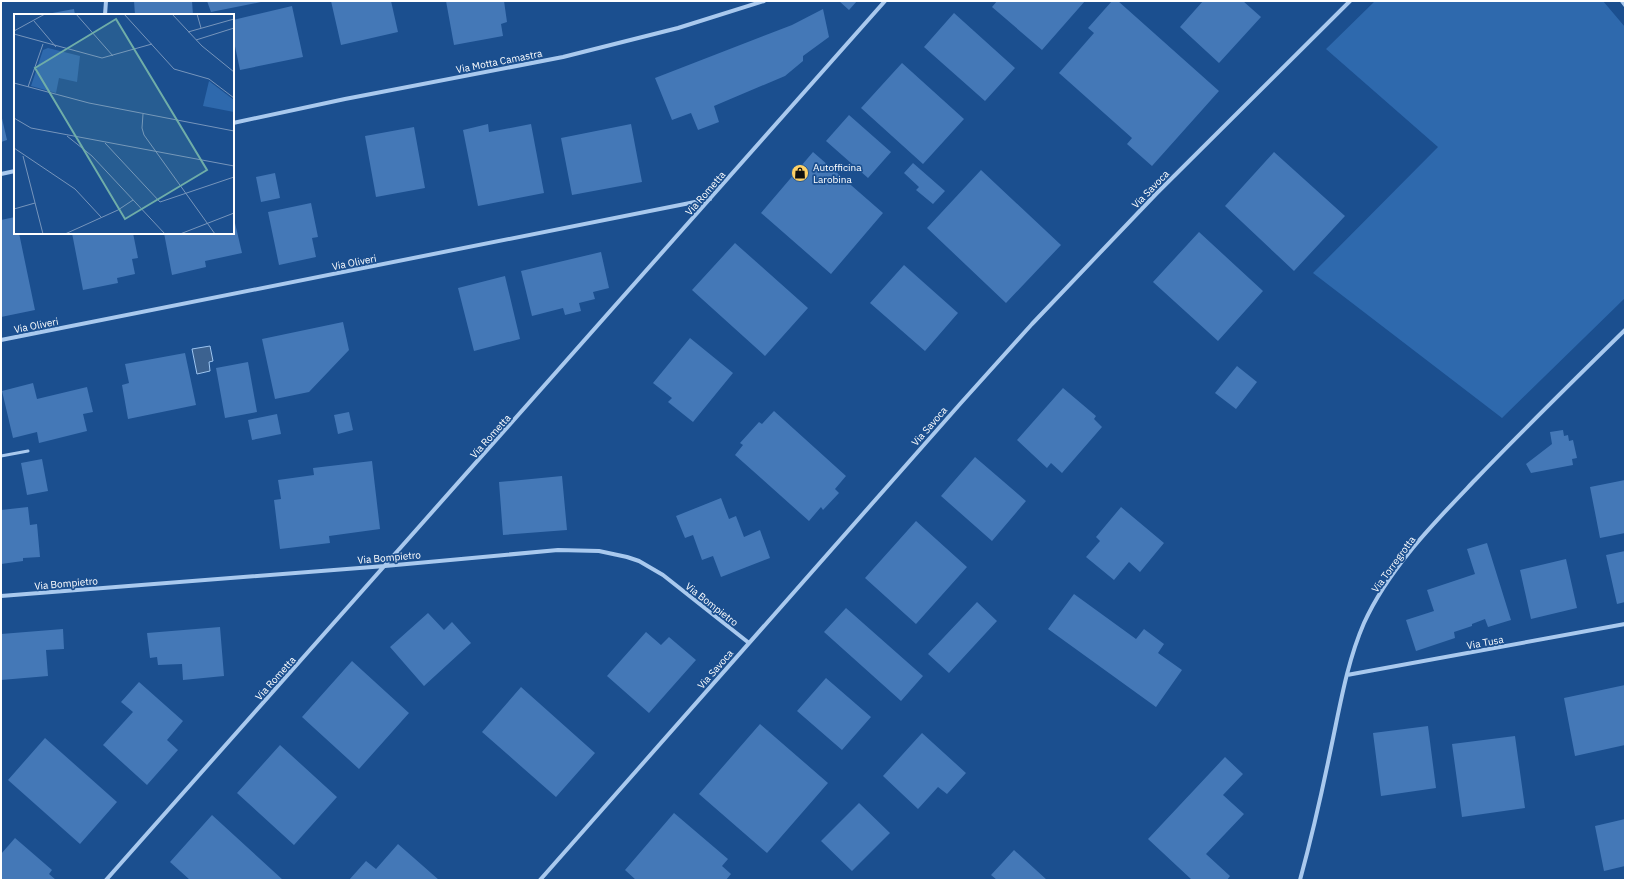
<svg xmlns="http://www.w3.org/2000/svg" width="1626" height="881" font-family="'IBM Plex Sans',sans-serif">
	<rect width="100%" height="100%" fill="#1b4f8f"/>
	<path fill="#2e69ad" d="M1375,1h228l22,26v271l-123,120 -189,-145 125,-126 -112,-98z"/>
	<path fill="#3c6290" stroke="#9cc4f0" d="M210,346l3,15 -4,1 1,9 -13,3 -5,-25z"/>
	<path fill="#4478b7" d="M134,1h58l1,14h-58z
		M207,1h53l1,1 -50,10z
		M331,1h60l7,31 -57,13z
		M446,1h58l3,21 -6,2 2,12 -49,9z
		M839,1h18l-8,9z
		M997,1h88l-43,49 -50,-43z
		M1112,1h6l101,90 -67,75 -25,-22 5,-6 -73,-65 35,-40 -6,-5z
		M1203,1h40l18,16 -42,46 -39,-36z
		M292,6l11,51 -63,13 -7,-33v-17z
		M74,9l1,6h-28v-1z
		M823,9l6,28 -26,19v5l-18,15 -71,30 5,16 -21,8 -7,-17 -19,7 -17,-42 137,-53z
		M954,13l61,55 -30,33 -61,-54z
		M902,63l62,56 -41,45 -62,-56z
		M1,114l6,26 -6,2z
		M849,115l42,37 -23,26 -42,-37z
		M488,124l1,8 42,-8 13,69 -66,13 -15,-76z
		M631,124l11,58 -70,13 -11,-57z
		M414,127l11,61 -49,9 -11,-61z
		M813,152l70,61 -52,61 -70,-61z
		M1274,152l71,64 -51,55 -69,-65z
		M913,163l32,28 -12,13 -17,-14 3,-3 -15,-14z
		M981,170l80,75 -55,58 -79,-75z
		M275,173l5,25 -19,4 -5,-25z
		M311,203l7,34 -6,1 4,19 -37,8 -11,-53z
		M15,217v16h4l16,77 -34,7v-97z
		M233,223h2l7,30 -37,8 1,6 -34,8 -8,-42h69z
		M1199,232l64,59 -45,50 -65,-59z
		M72,233h61l5,25 -6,1 3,15 -18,4 1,5 -35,7z
		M735,243l73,65 -43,48 -73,-66z
		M601,252l8,36 -16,4 2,7 -16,4 2,8 -16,4 -2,-7 -31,8 -11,-45z
		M904,265l54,48 -33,38 -55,-48z
		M505,276l15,63 -46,12 -16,-63z
		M343,322l6,28 -40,42 -34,7 -13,-60z
		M690,338l43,35 -40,49 -25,-20 4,-4 -19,-15z
		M185,353l11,52 -68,14 -6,-34 7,-2 -4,-19z
		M248,362l9,50 -32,6 -9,-50z
		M1237,366l20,16 -21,27 -21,-16z
		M33,383l4,16 50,-12 6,25 -10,2 4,17 -48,12 -2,-11 -24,6 -11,-47z
		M1063,388l33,28 -2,3 8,8 -40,46 -11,-10 -4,5 -30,-28z
		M774,411l72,65 -11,13 4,4 -16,17 -2,-3 -12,14 -74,-66 8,-10 -3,-2 19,-21 3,2z
		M349,412l4,18 -15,4 -4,-19z
		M277,414l4,20 -29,6 -4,-20z
		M1563,430l1,6 4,-1 1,6 4,-1 4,18 -5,1 1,6 -42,8 -5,-9 26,-20 -2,-12z
		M975,457l51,44 -34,40 -51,-45z
		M42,459l6,32 -21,4 -6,-32z
		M372,461l8,68 -51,7 1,7 -50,6 -6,-49 7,-1 -3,-19 36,-5 -1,-7z
		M562,476l5,54 -64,5 -4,-53z
		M1625,480v53l-25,5 -10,-51z
		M721,498l8,21 7,-3 8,21 16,-7 10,28 -49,19 -8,-21 -11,4 -9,-25 -8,3 -9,-22z
		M28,507l2,18 7,-1 3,33 -17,1v3l-22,3v-54z
		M1121,507l43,36 -24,29 -11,-10 -15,18 -28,-23 14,-16 -4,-4z
		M916,521l51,46 -51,57 -51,-46z
		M1487,543l24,77 -23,7 -3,-8 -13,5v2l-18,6 1,6 -39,13 -10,-31 28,-9 -7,-21 48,-16 -8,-25z
		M1625,551v51l-8,2 -11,-49z
		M1566,559l11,49 -46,11 -11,-49z
		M1074,594l62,45 8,-10 20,15 -6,9 24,17 -26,37 -108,-78z
		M977,602l20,19 -48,52 -21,-19z
		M846,608l77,68 -22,25 -77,-69z
		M428,613l16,17 8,-8 19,21 -47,43 -34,-39z
		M220,627l4,49 -41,4 -1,-16 -24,1 -1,-8 -7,1 -3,-25z
		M63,629l1,20 -18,1 2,26 -47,4v-46z
		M646,632l15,13 8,-8 27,23 -47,53 -42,-37z
		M352,661l57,52 -50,56 -57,-52z
		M826,678l45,39 -29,33 -45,-39z
		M139,682l44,39 -16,19 11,10 -31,35 -44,-40 30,-33 -12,-10z
		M1625,685v60l-50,11 -11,-58z
		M521,687l74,66 -39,44 -74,-65z
		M760,724l68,59 -61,70 -68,-59z
		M1428,726l8,62 -55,8 -8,-63z
		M922,733l44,40 -19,21 -9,-7 -20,22 -35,-33z
		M1515,736l10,72 -63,9 -10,-73z
		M45,738l72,64 -37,42 -72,-64z
		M280,745l57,52 -43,48 -57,-52z
		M1225,757l18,17 -20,21 21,19 -38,40 24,22 -3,4h-35l-44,-41z
		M859,803l31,30 -38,38 -31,-30z
		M674,813l54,46 -6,7 9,8 -5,6h-90l-11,-10z
		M212,815l71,65h-93l-20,-18z
		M1625,819v47l-21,5 -9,-45z
		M15,838l37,32 -3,4 7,6h-55v-26z
		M398,844l41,36h-90l17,-19 10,8z
		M1014,850l33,30h-50l-6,-5z"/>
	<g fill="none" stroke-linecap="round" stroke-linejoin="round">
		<path stroke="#a9c9ee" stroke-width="3" d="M1,456l27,-5"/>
		<path stroke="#a9c9ee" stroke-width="4" d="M1622,1l3,4
			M105,15l1,-14
			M233,123l112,-24 218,-42 115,-29 86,-27
			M1,174l14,-3
			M1,340l709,-141
			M1,596l384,-30 173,-16 41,1 28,6 12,4 24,14 86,68
			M1347,675l278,-51
			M106,880l779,-879
			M540,880l420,-476 72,-80 124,-130 194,-193
			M1300,880c12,-44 22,-88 31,-132 9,-42 16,-86 33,-125 25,-55 70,-100 111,-143 49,-51 100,-101 150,-150"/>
	</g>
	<defs>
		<g id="shop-disc" transform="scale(0.9)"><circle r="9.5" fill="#ffd166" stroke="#1b4f8f"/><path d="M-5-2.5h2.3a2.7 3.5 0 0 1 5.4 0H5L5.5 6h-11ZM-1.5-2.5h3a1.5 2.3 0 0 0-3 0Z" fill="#111"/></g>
	</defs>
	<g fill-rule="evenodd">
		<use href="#shop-disc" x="800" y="173"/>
	</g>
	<g text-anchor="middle" stroke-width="3.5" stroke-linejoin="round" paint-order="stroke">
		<g font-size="10" fill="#fff" stroke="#1b4f8f">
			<text transform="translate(499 61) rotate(-11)" y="4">Via Motta Camastra</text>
			<text transform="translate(1150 189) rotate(-46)" y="4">Via Savoca</text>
			<text transform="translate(705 193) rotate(-49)" y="4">Via Rometta</text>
			<text transform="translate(354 262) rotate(-11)" y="4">Via Oliveri</text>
			<text transform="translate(36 325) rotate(-11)" y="4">Via Oliveri</text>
			<text transform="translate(929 426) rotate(-49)" y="4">Via Savoca</text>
			<text transform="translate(490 436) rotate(-48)" y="4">Via Rometta</text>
			<text transform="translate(389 557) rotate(-5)" y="4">Via Bompietro</text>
			<text transform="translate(1393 564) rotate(-54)" y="4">Via Torregrotta</text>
			<text transform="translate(66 583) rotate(-5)" y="4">Via Bompietro</text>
			<text transform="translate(712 604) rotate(38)" y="4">Via Bompietro</text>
			<text transform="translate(1485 642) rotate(-10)" y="4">Via Tusa</text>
			<text transform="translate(715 669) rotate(-49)" y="4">Via Savoca</text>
			<text transform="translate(275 678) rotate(-48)" y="4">Via Rometta</text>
		</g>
		<g font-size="10" fill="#fff" stroke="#1b4f8f" text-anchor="start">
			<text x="813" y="171">Autofficina<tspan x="813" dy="12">Larobina</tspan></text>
		</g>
	</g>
	<g transform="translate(14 14)">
		<rect width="220" height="220" fill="#1b4f8f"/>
		<path d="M34,34l32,8 -3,26 -18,-4 -3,15 -25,-7 12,-36zM195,67l25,19v12l-31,-6z" fill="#2e69ad"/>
		<path fill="none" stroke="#7695bc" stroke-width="1" d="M62,0l37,42M110,0l50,55 35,10 25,19M158,0l30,32 32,26M183,0l4,14M20,7l22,26M0,17l31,-17M174,18l46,-13M0,20l88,24 50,-14M182,26l38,-12M0,69l75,20 145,28M14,73l15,-43M129,100l-1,14 2,7 71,99M0,104l17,10 203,38M53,122l25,20 73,78M91,129l55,59 74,-25M0,134l61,41 26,28M9,142l20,78M0,195l21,-6M51,220l53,-24 15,-10M166,220l54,-21"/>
		<path fill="#6fada8" fill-opacity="0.15" stroke="#6fada8" stroke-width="2" d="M102,5l91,151 -82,49 -90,-151z"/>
		<rect width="220" height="220" fill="none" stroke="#fff" stroke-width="2"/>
	</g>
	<rect width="1626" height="881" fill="none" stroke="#ffffff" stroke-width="4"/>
</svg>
